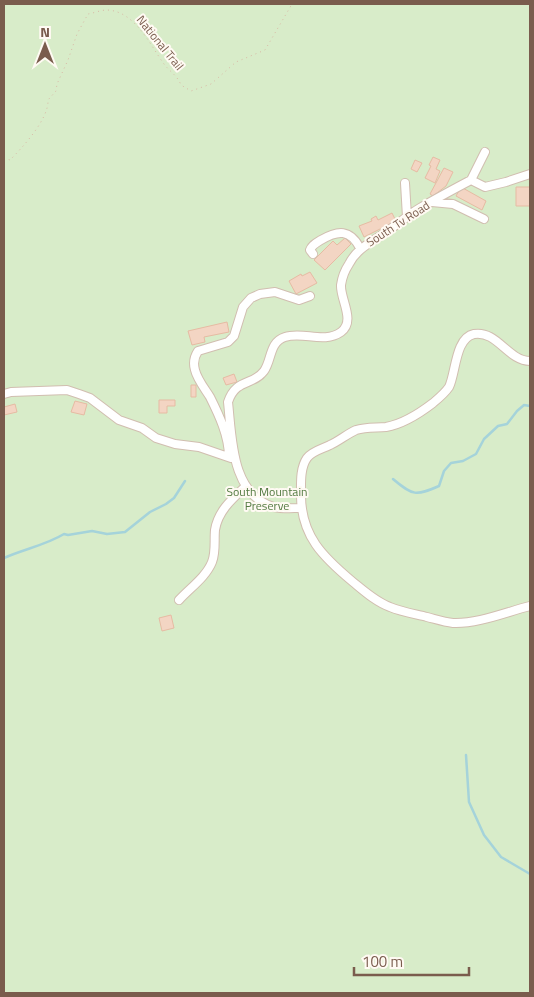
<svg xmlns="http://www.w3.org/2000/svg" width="534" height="997" font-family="'Titillium Web',sans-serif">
	<rect width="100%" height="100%" fill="#fdf6ec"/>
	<path fill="#d8ecc9" d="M4,4h526v989h-526z"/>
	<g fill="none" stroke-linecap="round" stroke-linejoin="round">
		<path stroke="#a5d3da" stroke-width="2.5" d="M393,479c20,17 23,17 46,7l5,-15 7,-8 12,-2 13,-7 8,-15 14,-13 9,-2 10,-13 7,-6 6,1
			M4,558c20,-9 42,-13 60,-24l4,1 24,-4 15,3 18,-2 25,-20 16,-8 8,-6 11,-17
			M466,755l3,47 15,33 17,22 29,17"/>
	</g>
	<path fill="#f3d5c3" stroke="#e6bba3" d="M433,157l7,3 -4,9 4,2 -5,12 -10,-5 6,-12 -2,-1z
		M415,160l7,3 -5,9 -6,-3z
		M444,168l9,4 -7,14 -13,10 -3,-2z
		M461,187l25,14 -4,9 -26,-14z
		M516,187h14v19h-14z
		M392,213l4,8 -32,16 -5,-11 13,-5 -1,-2 5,-3 2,4z
		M345,238l6,6 -26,26 -11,-10 19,-19 4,4z
		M310,272l7,11 -21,11 -7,-13 12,-7 1,2z
		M227,322l2,10 -25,5 1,5 -13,3 -4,-14z
		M234,374l3,8 -11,3 -3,-7z
		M191,385h5v12h-5z
		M159,400h16v6h-8v7h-8z
		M75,401l12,3 -3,11 -13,-3z
		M15,404l2,8 -13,3v-8z
		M171,615l3,13 -12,3 -3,-13z"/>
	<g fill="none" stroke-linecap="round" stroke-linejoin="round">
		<g stroke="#d1beb0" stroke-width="10">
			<path id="minor" d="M471,180l14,-28
				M405,183l2,34
				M432,202l21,2 31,15
				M313,254l-3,-4c2,-5 6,-7 11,-10 17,-10 29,-11 39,8
				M530,361c-22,0 -33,-31 -56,-27 -19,4 -18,39 -25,53 -4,6 -10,11 -16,16 -13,10 -30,21 -47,24 -10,1 -20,0 -30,3 -9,4 -17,11 -26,15 -8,4 -18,6 -23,13 -7,10 -6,25 -6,37 0,41 22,62 52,87 11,9 23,20 37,25 12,5 25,7 37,10 8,2 17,5 26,6 25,1 53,-11 77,-17
				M4,394l7,-2 56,-2 12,4 11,4 29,22 23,8 14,10 19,6 24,3 32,11
				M229,457c0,-21 -10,-42 -19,-60 -5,-8 -13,-18 -15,-27 -2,-7 -1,-13 3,-19l30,-9 6,-6 9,-29 8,-9 9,-4 15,-2 24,8 11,-4
				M301,508c-9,0 -18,1 -27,-1 -43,-12 -42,-69 -46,-105 8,-24 25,-16 36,-31 8,-11 5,-29 21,-34 18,-6 39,7 56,-5 15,-11 -1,-33 0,-47 1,-7 4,-15 8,-21 8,-16 23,-22 37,-32 12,-8 22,-17 34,-24 17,-10 34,-19 51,-28l14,7 21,-5 24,-8
				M179,600c11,-12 27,-23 33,-38 4,-10 2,-21 3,-32 3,-19 17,-31 31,-44"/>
		</g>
		<path stroke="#d9b8a5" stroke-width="1" stroke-dasharray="1 4" stroke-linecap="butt" d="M525,4l5,3
			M4,158l6,2c12,-12 39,-41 38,-60l8,-9 1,-7 11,-24 9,-26 11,-20c6,-1 13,-4 19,-4 28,1 43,35 57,54 6,8 13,11 17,21l10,6 20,-7 25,-22 29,-12 27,-46"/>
		<use href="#minor" stroke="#fff" stroke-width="8"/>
	</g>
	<g text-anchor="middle" stroke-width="4" stroke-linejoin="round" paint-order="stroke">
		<g font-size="12" fill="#7a5c4d" stroke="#fffaf3">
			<text transform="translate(160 43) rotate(51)" y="4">National Trail</text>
			<text transform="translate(398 224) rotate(-33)" y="4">South Tv Road</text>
		</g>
		<g font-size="12" fill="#537a41" stroke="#fffaf3">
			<text x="267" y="496">South Mountain<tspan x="267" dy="14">Preserve</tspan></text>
		</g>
	</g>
	<rect width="534" height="997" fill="none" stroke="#7a5c4d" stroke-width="10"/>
	<g transform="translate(45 45)" stroke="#fffaf3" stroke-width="4" paint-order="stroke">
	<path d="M0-4L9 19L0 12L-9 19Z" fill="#7a5c4d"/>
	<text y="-8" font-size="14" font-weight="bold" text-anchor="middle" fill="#7a5c4d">N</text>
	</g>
	<path d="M354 967v8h115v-8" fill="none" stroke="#7a5c4d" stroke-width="2.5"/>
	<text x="362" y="967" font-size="15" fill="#7a5c4d" stroke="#fffaf3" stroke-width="4" paint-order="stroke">100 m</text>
</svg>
